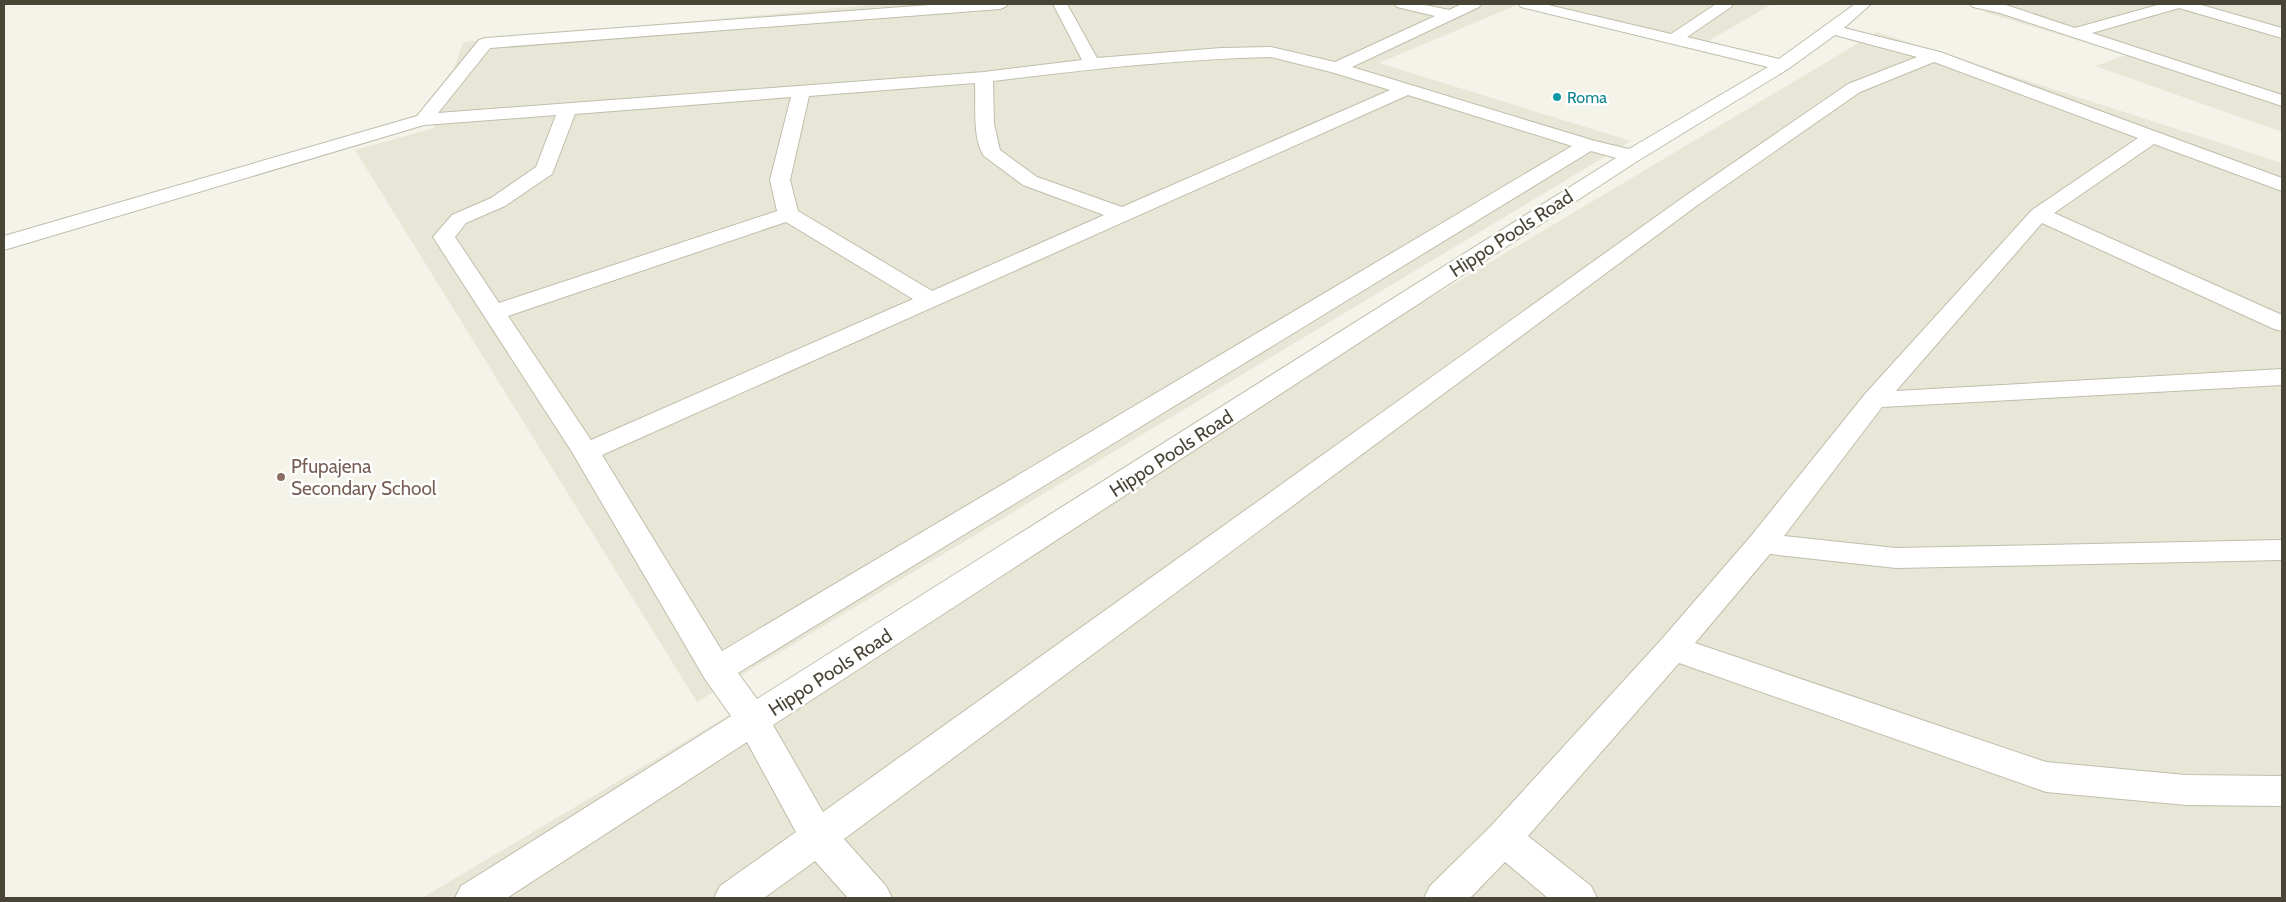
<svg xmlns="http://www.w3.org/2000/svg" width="2286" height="902" font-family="Cabin,sans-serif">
	<rect width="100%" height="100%" fill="#f4f3e9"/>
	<path fill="#e8e7d7" d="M881,4h891l-79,46 -176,-45 -138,58 252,78 -934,561 -342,-552 79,-22 29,-86z
		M1986,4h296v128l-187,-66 31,-11 -142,-43z
		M1877,32l405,131v735h-1860z"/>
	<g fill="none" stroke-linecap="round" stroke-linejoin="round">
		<g stroke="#c0bdab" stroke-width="2">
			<path id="minor" d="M943,4h65l-3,3 -5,2 -510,39 -52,65 546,-41 98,-12 -29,-56h14l30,54 124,-10 50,-1 64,15 100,-46 -38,-9 -2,-3h26l28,6 13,-6h19l-2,3 -127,60 243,74 34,8 139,-82 -247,-60 -2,-3h25l127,30 45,-30h17l-2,3 -44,30 92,22 76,-55h16l-27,24 96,24 342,126v13l-128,-47 -100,69 228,102v16l-8,-2 -232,-106 -146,168 386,-22v16l-400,22 -98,129 112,12 386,-8v20l-386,8 -126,-14 -75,89 351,119 140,13 96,1v30l-96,-1 -140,-13 -367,-129 -151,173 63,50 6,12h-49l-43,-36 -35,36h-46l6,-12 60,-59 171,-187 90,-104 114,-142 167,-184 106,-72 -204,-76 -74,30 -161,112 -855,635 42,47 6,12h-44l-33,-37 -51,37h-50l6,-12 76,-54 -49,-90 -240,156h-52l6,-12 270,-170 -26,-37 -133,-227 -139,-215 19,-22 39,-17 45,-31 20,-52 -132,10 -420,125v-14l413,-120 62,-76 6,-2zM1835,35l82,22 -69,27 -163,112 -862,616 -50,-87 866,-565 149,-91zM1271,57l60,15 59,18 -268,117 -85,-30 -37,-27 -6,-26 -1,-43c92,-11 185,-22 278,-24zM975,83c1,20 -3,56 9,73l39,29 81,30 -172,76 -134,-80 -8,-31 19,-84zM1408,95l164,51 -850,505 -120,-196zM791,97l-21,83 7,31 -278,92 -44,-66 11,-14 39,-17 47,-32 23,-60zM1591,151l25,7 -859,541 -19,-26zM786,222l127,77 -322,141 -83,-124z
				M1970,4h33l72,24 86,-24h37l84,24v10l-103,-30 -87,25 190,62v11l-282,-93 -27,-6z"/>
		</g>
		<use href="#minor" fill="#fff" fill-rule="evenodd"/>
	</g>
	<circle fill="#0f9aa8" stroke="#fff" stroke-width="2" cx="1557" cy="97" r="5"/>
	<circle fill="#8d6e63" stroke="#fff" stroke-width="2" cx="281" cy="477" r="5"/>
	<g text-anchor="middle" stroke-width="5" stroke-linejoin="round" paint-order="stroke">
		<g font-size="16" fill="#0d838f" stroke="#fff" text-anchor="start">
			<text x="1567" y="103">Roma</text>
		</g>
		<g font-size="19" fill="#484537" stroke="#fff">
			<text transform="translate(1511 233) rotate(-33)" y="7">Hippo Pools Road</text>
			<text transform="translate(1171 453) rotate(-33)" y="7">Hippo Pools Road</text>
			<text transform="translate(830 672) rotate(-33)" y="7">Hippo Pools Road</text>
		</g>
		<g font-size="19" fill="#785e54" stroke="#fff" text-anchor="start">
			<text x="291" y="473">Pfupajena<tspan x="291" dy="22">Secondary School</tspan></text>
		</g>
	</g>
	<rect width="2286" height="902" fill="none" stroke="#484537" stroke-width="10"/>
</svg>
